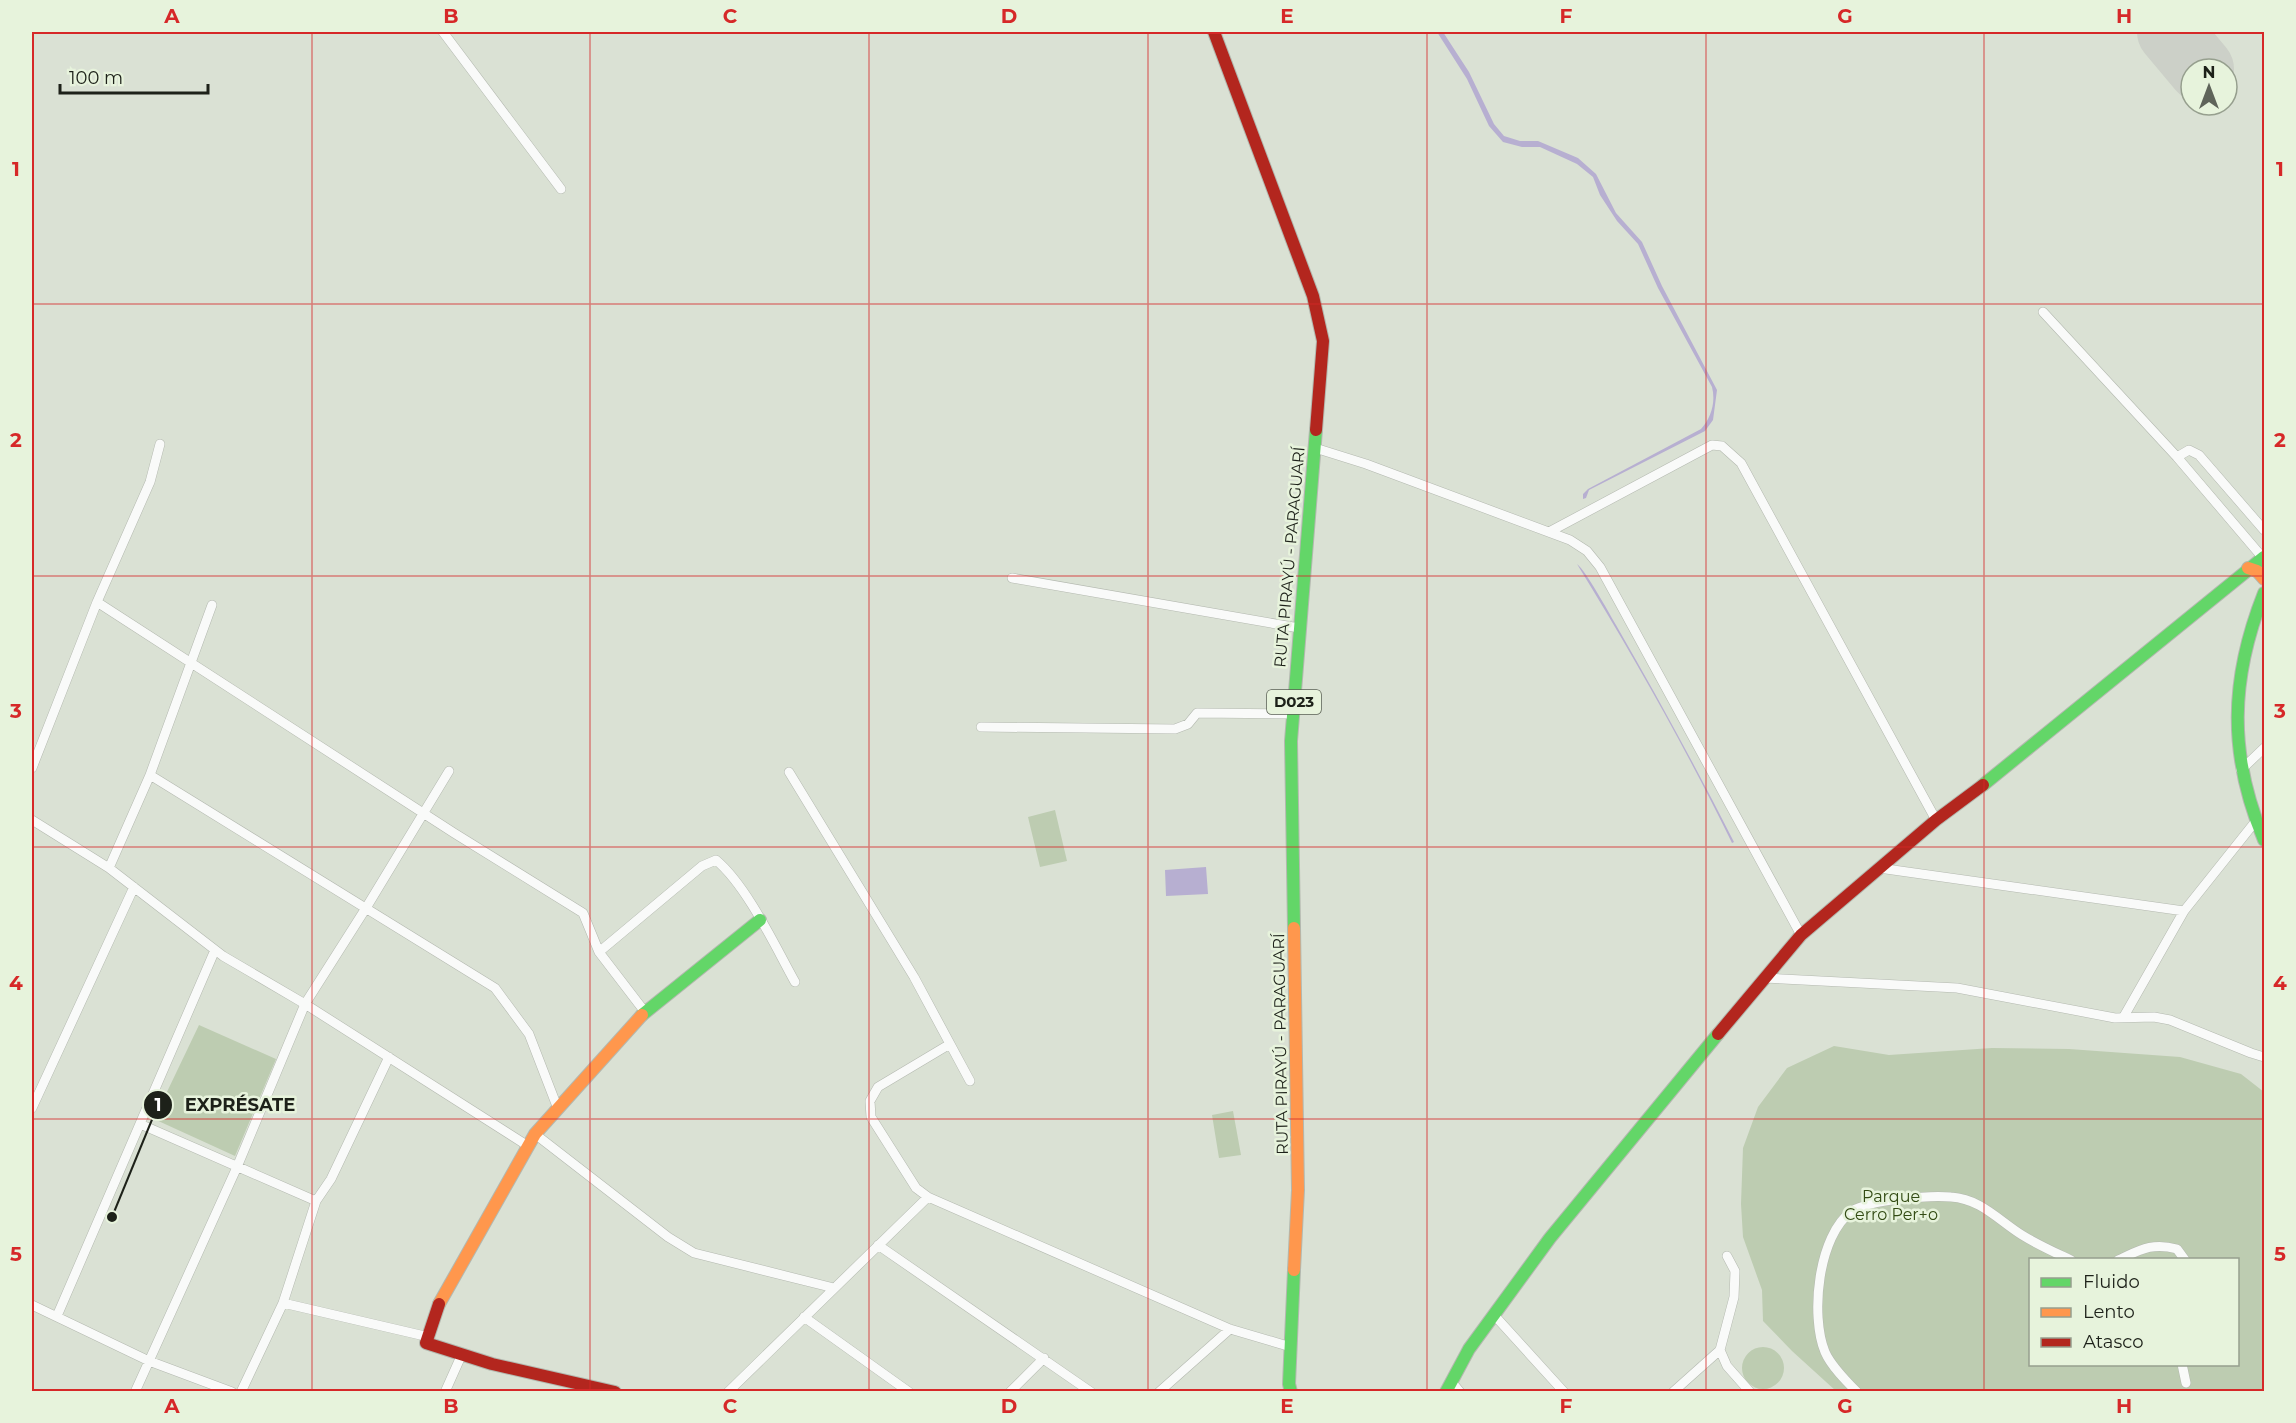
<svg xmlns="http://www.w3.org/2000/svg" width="2296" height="1423" font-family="Montserrat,sans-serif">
	<rect width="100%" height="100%" fill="#dae1d4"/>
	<path fill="#bdccb1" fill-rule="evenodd" d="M1055,810l12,51 -27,6 -12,-50z
		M199,1025l77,34 -41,97 -81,-37z
		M1834,1046l55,9 103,-7 77,1 111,8 61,17 23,18v299h-428l-44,-40 -29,-30 -1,-31 -19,-53 -2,-33 2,-56 15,-41 29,-39zM2030,1260h208v104h-208z
		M1233,1111l8,44 -22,3 -7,-43z
		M1742 1368a21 21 0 1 1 42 0a21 21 0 1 1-42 0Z"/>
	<path fill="#b7afd1" d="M1437,32h6l26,40 25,52 10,12 16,5h18l40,17 18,16 20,39 26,29 20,44 55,104 -4,30 -8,11 -116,59 -3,8 -3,1v-5l5,-5 113,-60c10,-11 15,-27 11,-42l-54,-99 -20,-44 -21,-23 -17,-26 -7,-18 -16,-13 -37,-17h-18l-19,-5 -14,-16 -22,-47z
		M1577,564c9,7 31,47 39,61 41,71 81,144 118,217l-2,1c-47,-96 -99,-188 -155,-279z
		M1206,867l2,27 -42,2 -1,-26z"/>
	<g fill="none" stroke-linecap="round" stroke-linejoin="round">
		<path stroke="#ccd0c8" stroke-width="66" d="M2170,32l31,37"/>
		<g stroke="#b3b8af" stroke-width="10">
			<path id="street" d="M443,32l118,157
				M2043,312l134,145 86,101
				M1315,448l51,16 204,76 17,11 13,16 201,368
				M2177,457l12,-7 10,5 65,75
				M1549,532l163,-87 10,1 19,17 195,357
				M1012,578l287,50
				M97,602l357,231 129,80 16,39 46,60
				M981,727l194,2 13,-5 9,-11 96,1
				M32,768l65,-166 53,-120 10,-38
				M2241,770l23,-22
				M789,772l125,205 56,104
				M150,775l345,213 34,46 29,75
				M32,820l77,48 114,88 82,48 223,142
				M109,868l41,-93 62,-170
				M1879,868l305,43
				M599,952l103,-86 14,-6c31,26 59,86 79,122
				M1764,978l193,10 158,30 39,-1 16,3 81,33 13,4
				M2123,1018l61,-107 71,-89
				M950,1044l-72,43 -8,14 1,16 45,71 12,9 302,132 61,18
				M32,1108l102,-221
				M140,1124l176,77
				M535,1134l133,103 26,16 140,35
				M878,1245l213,147
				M2118,1260c22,-10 34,-18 59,-11l8,11
				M283,1303l146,34
				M32,1305l117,56 83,31
				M57,1316l158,-366
				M1495,1316l69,76
				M804,1317l105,75
				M1720,1350l14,-53 1,-26 -8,-15
				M1720,1350l7,16 23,26
				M2182,1364l4,19
				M1451,1381l9,11
				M135,1392l102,-225 68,-163 61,-96 83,-137
				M241,1392l42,-89 33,-102 15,-22 58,-122
				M445,1392l17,-38
				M728,1392l200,-195
				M1010,1392l34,-34
				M1159,1392l71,-63
				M1673,1392l47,-42
				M1857,1392c-11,-11 -26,-26 -32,-40 -15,-36 -7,-117 27,-141 17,-11 78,-16 99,-14 30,2 47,23 71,38 16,10 32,17 49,25"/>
		</g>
		<g stroke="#b3b8af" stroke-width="14">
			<path id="fast" d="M2264,593c-34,86 -36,161 0,247
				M1983,785l281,-228
				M1294,928l-3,-187 25,-311
				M642,1015l118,-95
				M1291,1392l-2,-8 5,-114
				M1446,1392l23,-43 81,-111 168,-204"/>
		</g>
		<g stroke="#b3b8af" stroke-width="14">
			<path id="slow" d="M2248,568l9,3 7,8
				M1294,928l4,262 -4,80
				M439,1304l96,-170 107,-119"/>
		</g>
		<g stroke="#b3b8af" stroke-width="14">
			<path id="jam" d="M1214,32l99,264 10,45 -7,89
				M1718,1034l83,-99 135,-115 47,-35
				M439,1304l-13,39 66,21 123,28"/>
		</g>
		<use href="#street" stroke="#f9faf9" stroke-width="9"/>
		<use href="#fast" stroke="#63d668" stroke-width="12"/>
		<use href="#slow" stroke="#ff974d" stroke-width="12"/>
		<use href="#jam" stroke="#b3261e" stroke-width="12"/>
	</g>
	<path fill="none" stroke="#d62828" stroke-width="1.5" stroke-opacity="0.55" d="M312,32v1360M590,32v1360M869,32v1360M1148,32v1360M1427,32v1360M1706,32v1360M1984,32v1360M32,304h2232M32,576h2232M32,847h2232M32,1119h2232"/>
	<g text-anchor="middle" stroke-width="5" stroke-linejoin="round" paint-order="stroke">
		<rect fill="#e7f3dc" stroke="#5a6054" stroke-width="1.5" x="1267" y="690" width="54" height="24" rx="4.5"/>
		<g font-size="15" font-weight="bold" fill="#1d2119">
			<text x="1294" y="707">D023</text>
		</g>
		<g font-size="16" fill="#1d2119" stroke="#e7f3dc">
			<text transform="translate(1289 557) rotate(-85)" y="6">RUTA PIRAYÚ - PARAGUARÍ</text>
			<text transform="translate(1280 1044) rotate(-91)" y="6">RUTA PIRAYÚ - PARAGUARÍ</text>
		</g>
		<g font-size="16" fill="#324b13" stroke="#e7f3dc">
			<text x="1891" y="1202">Parque<tspan x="1891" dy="18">Cerro Per+o</tspan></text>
		</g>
	</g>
	<path fill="none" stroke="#1d2119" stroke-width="2" d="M112 1217L158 1105"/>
	<g fill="#1d2119" stroke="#e7f3dc" stroke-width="2">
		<circle cx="112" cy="1217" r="6"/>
		<circle cx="158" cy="1105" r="15"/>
	</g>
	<g font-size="18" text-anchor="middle" font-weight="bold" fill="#fff">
		<text x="158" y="1111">1</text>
	</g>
	<g font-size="18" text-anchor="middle" font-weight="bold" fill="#1d2119" stroke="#e7f3dc" stroke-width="5" stroke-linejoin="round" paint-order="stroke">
		<text x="240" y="1111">EXPRÉSATE</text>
	</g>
	<rect width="2296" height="1423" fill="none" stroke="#e7f3dc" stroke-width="66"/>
	<rect x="2029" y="1258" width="210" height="108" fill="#e7f3dc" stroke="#969f8e" stroke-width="1.5"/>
	<rect x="2041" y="1278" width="30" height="9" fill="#63d668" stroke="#969f8e" stroke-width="1.5"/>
	<text x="2083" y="1288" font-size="18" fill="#1d2119">Fluido</text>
	<rect x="2041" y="1308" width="30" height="9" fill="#ff974d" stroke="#969f8e" stroke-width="1.5"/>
	<text x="2083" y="1318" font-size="18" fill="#1d2119">Lento</text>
	<rect x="2041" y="1338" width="30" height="9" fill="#b3261e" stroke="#969f8e" stroke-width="1.5"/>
	<text x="2083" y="1348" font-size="18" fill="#1d2119">Atasco</text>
	<g transform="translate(2209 87)"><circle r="28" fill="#e7f3dc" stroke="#969f8e" stroke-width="1.5"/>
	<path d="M0-4.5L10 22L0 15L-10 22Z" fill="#5f645a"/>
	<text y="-9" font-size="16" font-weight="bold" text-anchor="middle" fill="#1d2119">N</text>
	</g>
	<path d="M60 84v9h148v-9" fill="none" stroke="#1d2119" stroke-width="3"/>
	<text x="69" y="84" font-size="18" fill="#1d2119" stroke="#e7f3dc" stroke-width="4.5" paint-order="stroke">100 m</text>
	<rect x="33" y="33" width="2230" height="1357" fill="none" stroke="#d62828" stroke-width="2"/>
	<g font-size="20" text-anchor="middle" font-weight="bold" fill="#d62828">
		<text x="172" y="23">A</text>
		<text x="451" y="23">B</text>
		<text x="730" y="23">C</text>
		<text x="1009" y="23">D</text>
		<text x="1287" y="23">E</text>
		<text x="1566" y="23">F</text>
		<text x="1845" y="23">G</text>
		<text x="2124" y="23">H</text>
		<text x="16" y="176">1</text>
		<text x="2280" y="176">1</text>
		<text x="16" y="447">2</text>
		<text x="2280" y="447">2</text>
		<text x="16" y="718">3</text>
		<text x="2280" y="718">3</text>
		<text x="16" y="990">4</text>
		<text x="2280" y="990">4</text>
		<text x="16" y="1261">5</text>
		<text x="2280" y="1261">5</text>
		<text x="172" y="1413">A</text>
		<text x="451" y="1413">B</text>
		<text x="730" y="1413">C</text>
		<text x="1009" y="1413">D</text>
		<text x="1287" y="1413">E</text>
		<text x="1566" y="1413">F</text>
		<text x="1845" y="1413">G</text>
		<text x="2124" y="1413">H</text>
	</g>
</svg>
